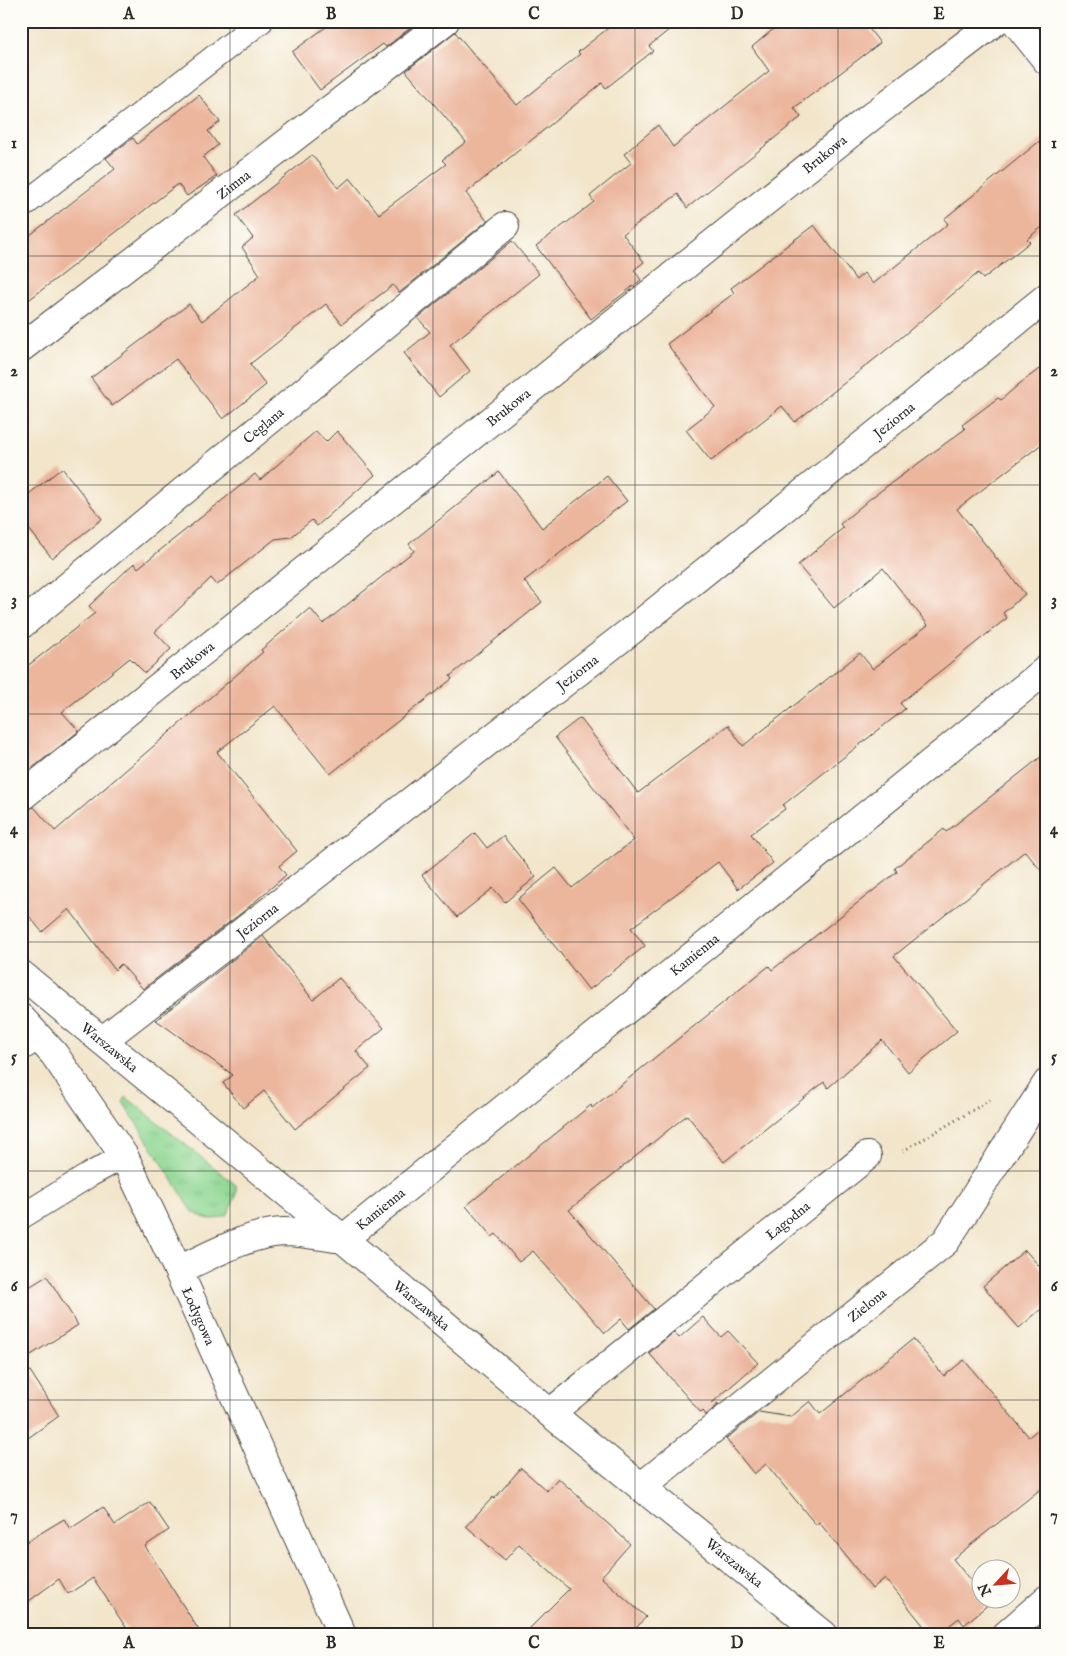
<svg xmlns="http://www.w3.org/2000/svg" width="1068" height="1656" font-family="'IM FELL English',serif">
	<defs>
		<pattern id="grass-tufts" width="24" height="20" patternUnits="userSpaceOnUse" patternTransform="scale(1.25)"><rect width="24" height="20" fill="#8fd792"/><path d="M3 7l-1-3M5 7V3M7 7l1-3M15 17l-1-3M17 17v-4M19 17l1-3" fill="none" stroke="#7cb97e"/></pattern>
	</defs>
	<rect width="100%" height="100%" fill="#fdfcf7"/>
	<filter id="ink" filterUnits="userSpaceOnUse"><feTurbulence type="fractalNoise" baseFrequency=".02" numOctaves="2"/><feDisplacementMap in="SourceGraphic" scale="10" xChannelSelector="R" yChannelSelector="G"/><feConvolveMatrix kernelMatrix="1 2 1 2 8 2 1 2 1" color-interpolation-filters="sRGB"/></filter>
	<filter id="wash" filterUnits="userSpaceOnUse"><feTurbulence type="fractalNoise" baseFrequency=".0096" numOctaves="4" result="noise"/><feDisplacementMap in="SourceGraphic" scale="20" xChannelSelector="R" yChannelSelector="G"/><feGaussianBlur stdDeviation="1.12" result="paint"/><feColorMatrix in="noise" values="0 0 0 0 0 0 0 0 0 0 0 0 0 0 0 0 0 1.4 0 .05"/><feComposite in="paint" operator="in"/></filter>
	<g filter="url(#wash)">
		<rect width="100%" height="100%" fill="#f2e5ca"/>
		<path fill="url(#grass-tufts)" stroke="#5d815e" d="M126,1097l110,88v10l-8,19c-15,8 -21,6 -35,-2l-70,-110z"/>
		<g id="blocks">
			<path fill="#ecb69d" d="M334,21h85l-33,26 -3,-3 -63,46 -28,-38z
				M617,21h63l-31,25 4,5 -47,37 -4,-5 -136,110 21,28 -88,72 -6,-8 -51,39 -16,-20 -76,60 16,21 -43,34 -47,-60 -64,47 -21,-28 98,-74 13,17 58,-46 -18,-28 11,-9 -17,-23 76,-60 26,33 12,-10 29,36 67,-50 -4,-4 24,-18 -60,-71 49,-39 62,73 63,-51 -2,-2z
				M783,21h80l17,22 -86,65 7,9 -114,91 -9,-14 -55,40 21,28 -10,8 7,10 -50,39 -55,-73 58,-44 -4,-6 41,-33 -7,-9 34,-29 15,22 96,-76 -17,-24z
				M199,95l21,27 -12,9 10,14 -15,12 14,19 -30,20 -9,-12 -157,122v-64l94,-73 -9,-11 27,-20 4,6z
				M1047,135v88l-20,16 3,3 -47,37 -5,-6 -92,77 -91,72 -13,-16 -71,55 -25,-31 29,-23 -48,-63 67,-51 -3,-5 83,-63 42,55 8,-7 9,11 75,-60 -4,-5z
				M512,241l27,33 -89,71 20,26 -31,26 -35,-44 26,-21 -12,-14z
				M1047,363v77l-90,69 68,85 -22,19 4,5 -107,85 5,6 -122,96 2,4 -34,25 22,29 -35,26 -20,-27 -87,66 14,18 -56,44 -71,-91 38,-31 16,20 62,-48 -79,-103 25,-19 58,75 90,-68 15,21 117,-93 13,16 55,-44 -45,-57 -49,40 -36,-43 45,-37 -3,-4 31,-26 94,-69 -3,-4 36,-27 3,2 17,-15z
				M316,431l10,11 11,-11 38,44 -58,51 -5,-6 -21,17 -16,2 -58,46 -6,-7 -56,54 16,17 -26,24 -15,-15 -68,54 17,19 -58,46v-106l74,-58 -6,-7 45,-43 4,5 117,-94 5,6z
				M62,468l40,51 -50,39 -31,-39v-19z
				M499,472l43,56 65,-52 20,25 -103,80 18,21 -92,74 2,3 -122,95 -55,-68 -58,46 80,99 -18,15 7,9 -42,36 -101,78 -22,-25 -6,6 -46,-61 -27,23 -21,-26v-94l13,-5 21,24 208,-179 -2,-2 49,-42 13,16 91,-73 -5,-7z
				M1047,752v126l-22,-27 -131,105 63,75 -49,41 -26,-32 -54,48 -4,-6 -100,80 -37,-47 -118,95 85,99 -25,20 -8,-10 -16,14 -72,-82 -14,11 -23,-28 -4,3 -26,-31 125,-101 1,3 177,-142 3,4 125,-98 -2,-4 49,-39 2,3z
				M475,833l12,15 16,-12 33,41 -31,25 -12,-14 -36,29 -35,-42z
				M263,936l50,64 26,-22 45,50 -28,23 14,17 -75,61 -31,-38 -21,17 -20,-25 10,-8 -77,-55z
				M1025,1250l22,25v29l-28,24 -36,-42z
				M47,1276l31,49 -55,35 36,56 -38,27v-151z
				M703,1317l18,20 7,-6 30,32 -46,40 7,1 -13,11 -3,-4 -2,2 -52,-60 25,-21 5,6z
				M913,1339l31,37 20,-16 65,77 18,-16v63l-94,75 27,33v6h6l4,5 -26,22 -5,-7 -22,17h-6l-46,-57 -13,11 -53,-67 -3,3 -50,-61 -12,10 -28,-35 33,-27 32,5 19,-16 10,13z
				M521,1468l26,23 11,-13 72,66 -29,33 45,40 -16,18h-107l46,-46 -50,-45 -14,16 -39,-34 27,-29 1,2z
				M150,1502l19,28 -24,16 57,89h-71l-38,-57 -25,16 -9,-15 -38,28v-62l43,-26 6,10 33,-22 12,18z"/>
		</g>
	</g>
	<g filter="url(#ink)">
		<use href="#blocks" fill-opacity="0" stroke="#494743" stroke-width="1"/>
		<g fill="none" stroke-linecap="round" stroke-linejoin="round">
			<g stroke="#494743" stroke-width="26">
				<path id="lane" d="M21,207l240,-186
					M21,1049l18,-12
					M21,1217l70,-43 33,-18"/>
			</g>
			<g stroke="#494743" stroke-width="30">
				<g id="street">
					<path d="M1015,21l32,40"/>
					<path id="s1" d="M21,348l424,-327"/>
					<path id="s2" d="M21,625l484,-399"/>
					<path id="s3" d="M21,797l851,-681 124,-95"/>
					<path id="s4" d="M103,1040l538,-417 406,-326"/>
					<path id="s5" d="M343,1239l704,-570"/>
					<path id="s6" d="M550,1413l317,-257"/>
					<path id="s7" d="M641,1487l305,-246 101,-158"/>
					<path d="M1006,1635l41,-36"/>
				</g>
			</g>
			<g stroke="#494743" stroke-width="30">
				<g id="secondary">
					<path id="s8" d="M21,974l322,265 207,174 274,222"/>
					<path id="s9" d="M21,1018l33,36 70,102 54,114 164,365"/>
					<path d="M178,1270c32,-14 71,-37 106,-38 19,0 40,5 59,7"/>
				</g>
			</g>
			<path stroke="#494743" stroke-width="3" stroke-dasharray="1 4" stroke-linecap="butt" d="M903,1151l89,-52"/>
			<use href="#lane" stroke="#fff" stroke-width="24"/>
			<use href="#street" stroke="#fff" stroke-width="28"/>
			<use href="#secondary" stroke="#fff" stroke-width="28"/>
		</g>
	</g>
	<path fill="none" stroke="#2b2b2b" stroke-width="1" stroke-opacity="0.55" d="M230,21v1614M433,21v1614M635,21v1614M838,21v1614M21,256h1026M21,485h1026M21,714h1026M21,942h1026M21,1171h1026M21,1400h1026"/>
	<g text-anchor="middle" stroke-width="4" stroke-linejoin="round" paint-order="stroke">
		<g font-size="14" fill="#2b2b2b" stroke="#fdfcf7">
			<text dy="5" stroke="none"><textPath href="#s3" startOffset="1029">Brukowa</textPath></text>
			<text dy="5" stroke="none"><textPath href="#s1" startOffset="268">Zimna</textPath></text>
			<text dy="5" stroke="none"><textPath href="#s3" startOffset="624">Brukowa</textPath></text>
			<text dy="5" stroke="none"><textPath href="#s4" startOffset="1005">Jeziorna</textPath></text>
			<text dy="5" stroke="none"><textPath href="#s2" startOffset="314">Ceglana</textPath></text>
			<text dy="5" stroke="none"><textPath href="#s3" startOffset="219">Brukowa</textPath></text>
			<text dy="5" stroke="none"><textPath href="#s4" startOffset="600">Jeziorna</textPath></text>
			<text dy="5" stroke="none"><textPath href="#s4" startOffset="195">Jeziorna</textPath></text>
			<text dy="5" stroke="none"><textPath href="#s5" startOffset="452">Kamienna</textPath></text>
			<text dy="5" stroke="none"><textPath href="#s8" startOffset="115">Warszawska</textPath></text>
			<text dy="5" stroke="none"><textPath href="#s5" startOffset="48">Kamienna</textPath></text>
			<text dy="5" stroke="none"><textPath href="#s6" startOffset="306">Łagodna</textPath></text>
			<text dy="5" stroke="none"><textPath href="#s8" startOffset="520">Warszawska</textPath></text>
			<text dy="5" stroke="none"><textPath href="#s7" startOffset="290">Zielona</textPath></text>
			<text dy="5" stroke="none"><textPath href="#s9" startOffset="349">Łodygowa</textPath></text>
			<text dy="5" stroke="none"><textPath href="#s8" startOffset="925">Warszawska</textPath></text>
		</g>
	</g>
	<rect width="1068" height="1656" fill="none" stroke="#fdfcf7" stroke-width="55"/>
	<g transform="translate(996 1584) rotate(244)"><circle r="24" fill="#fdfcf7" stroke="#a9a8a5"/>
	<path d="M0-4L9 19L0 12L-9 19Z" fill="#c8321e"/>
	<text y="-8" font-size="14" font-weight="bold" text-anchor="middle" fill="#2b2b2b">N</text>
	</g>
	<rect x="28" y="28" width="1012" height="1600" fill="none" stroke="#2b2b2b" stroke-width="2"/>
	<g font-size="16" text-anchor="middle" font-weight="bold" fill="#2b2b2b">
		<text x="129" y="19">A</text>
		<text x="331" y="19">B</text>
		<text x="534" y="19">C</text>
		<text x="737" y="19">D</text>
		<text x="939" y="19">E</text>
		<text x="14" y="148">1</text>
		<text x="1054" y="148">1</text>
		<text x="14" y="376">2</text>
		<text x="1054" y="376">2</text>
		<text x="14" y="605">3</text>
		<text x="1054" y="605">3</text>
		<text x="14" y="834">4</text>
		<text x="1054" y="834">4</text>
		<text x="14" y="1062">5</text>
		<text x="1054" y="1062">5</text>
		<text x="14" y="1291">6</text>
		<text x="1054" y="1291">6</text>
		<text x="14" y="1520">7</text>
		<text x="1054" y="1520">7</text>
		<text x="129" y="1648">A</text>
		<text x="331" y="1648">B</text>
		<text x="534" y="1648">C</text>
		<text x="737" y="1648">D</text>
		<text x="939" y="1648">E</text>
	</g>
</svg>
